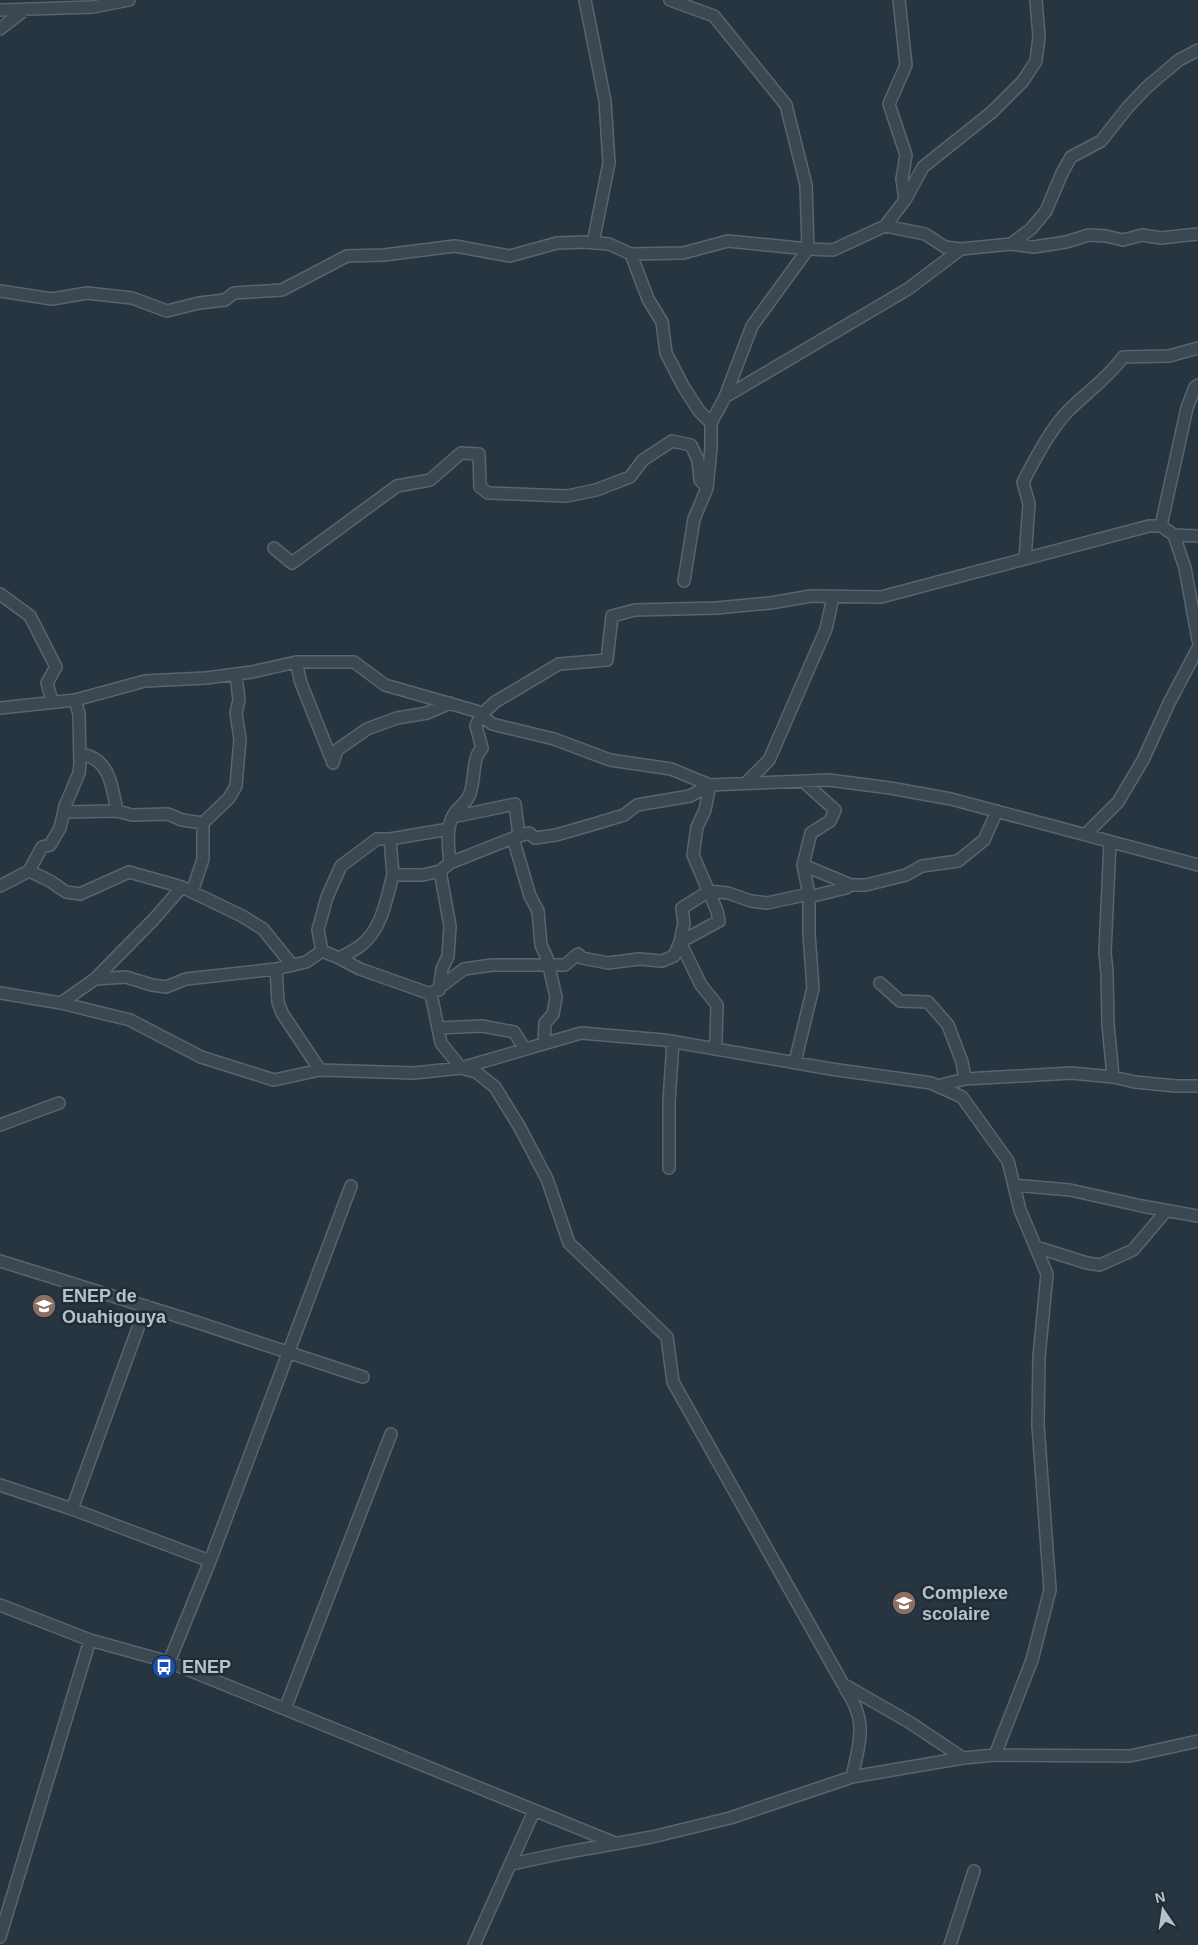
<svg xmlns="http://www.w3.org/2000/svg" width="1198" height="1945" font-family="Arial,sans-serif">
	<rect width="100%" height="100%" fill="#273541"/>
	<g fill="none" stroke-linecap="round" stroke-linejoin="round">
		<g stroke="#59646e" stroke-width="14">
			<path id="minor" d="M585,0l20,101 4,62 -16,80
				M670,0l44,16 72,89 20,80 2,64 25,1 52,-24 40,8 20,13 16,2
				M0,10l93,-3 36,-7
				M0,29l26,-20
				M905,200l18,-33 69,-55 31,-31 13,-20 3,-24 -3,-37
				M885,226l20,-26 -3,-21 4,-24 -17,-51 17,-39 -7,-65
				M1011,244l20,-15 15,-18 16,-38 9,-16 30,-16 27,-34 19,-20 32,-27 19,-10
				M0,291l52,8 35,-6 45,5 35,13 32,-8 26,-3 9,-7 48,-3 65,-34 37,-1 71,-9 55,10 47,-13 27,-1 25,2 22,10 17,45 14,23 4,31 17,33 16,25 12,12 14,-26 27,-71 56,-77 -80,-8 -45,12 -52,1
				M725,397l183,-108 53,-40 50,-5 23,3 32,-5 23,-7 17,1 17,4 19,-5 19,3 37,-4
				M1161,526l26,-118 8,-21 3,-2
				M1174,535l11,33 13,72
				M274,548l18,15 105,-77 33,-6 31,-27 18,1 1,33 8,6 79,3 29,-6 34,-13 13,-17 29,-19 19,4 7,15 2,20 7,8
				M1025,559l4,-55 -6,-22c11,-21 28,-54 45,-71 19,-19 39,-32 55,-54l46,-1 29,-8
				M684,581l10,-62 13,-31 4,-40v-25
				M0,594l30,22 26,51 -9,16 5,18
				M296,662l5,21 32,80
				M0,708l75,-8 70,-19 61,-3 46,-6 44,-10h58l31,23 91,26 16,13 62,15 56,21 61,9 39,16 119,-5 61,8 61,11 247,66
				M80,754c30,4 32,32 37,57
				M333,763l4,-13 30,-21 30,-11 30,-5 23,-10
				M747,782l22,-22 57,-131 7,-32
				M64,812l53,-1 15,4 36,-1 14,6 21,3
				M453,817l62,-13 4,32
				M1085,835l33,-33 25,-42 26,-57 29,-55
				M513,838l17,58 8,15 3,34 6,13 9,39 -3,17 -8,9 -1,21
				M390,839l3,36
				M1110,842l-5,110 2,21 1,51 5,53
				M450,863c-1,-11 -3,-24 -1,-35 3,-19 14,-20 20,-32 7,-15 2,-37 13,-48l-6,-22 5,-11 14,-13 64,-38 48,-4 5,-44 23,-6 81,-2 54,-5 41,-7 70,1 268,-71h12l13,9 24,1
				M803,865l48,20
				M29,871l21,10 16,11 14,2 49,-22 53,15
				M0,886l29,-15 13,-24 8,-2 10,-17 5,-22 14,-33 1,-9 -1,-50 -4,-14
				M192,892l11,-33v-36l26,-25 7,-12 4,-47 -4,-26 3,-13 -3,-25
				M809,897l37,-9 5,-3h15l40,-10 16,-9 36,-5 26,-21 13,-29
				M322,951l17,7 21,11 71,25 10,49 20,25 15,4 19,15 24,39 28,53 22,64 98,94 6,45 170,302 66,38 54,36
				M322,951l-4,-21 9,-33 14,-31 36,-27h13l59,-10
				M339,958c7,-4 15,-7 21,-12 22,-16 26,-46 33,-71h30l17,-4 10,-8 63,-25 16,-5 6,5 21,-3 35,-10 33,-10 13,-10 53,-9 20,-11 -5,25 -8,17 -4,28 24,56 2,10 -39,21 -6,14 -12,5 -23,-2 -31,4 -26,-5 -4,-4 -13,11h-73l-28,4 -33,25
				M276,969l2,33 4,11 38,57
				M95,979l31,-2 26,8 14,2 20,-8 90,-10 30,-7 16,-11
				M880,983l20,18 28,1 20,23 14,37 3,17
				M439,990l3,-21 6,-13 2,-30 -10,-55
				M0,993l61,10 69,17 71,37 73,23 46,-10 94,3 47,-5 120,-35 83,7 167,29 100,14 31,14 46,64 12,49 27,64 -8,83 -1,68 12,165 -18,70 -37,95
				M61,1003l34,-24 59,-60 28,-32 60,29 21,13 29,36
				M438,1028l44,-2 32,6 11,17
				M715,1048l1,-7 1,-36 -16,-20 -21,-43 4,-19 -2,-15 27,-17 19,2 23,8 16,2 42,-9
				M795,1062l18,-74 -4,-54v-40l-6,-29 8,-32 19,-12 5,-11 -31,-28
				M937,1086l28,-7 107,-6 41,4 22,5 41,4h22
				M0,1125l59,-22
				M669,1168v-66l4,-60
				M1014,1185l56,5 72,16 56,10
				M1036,1247l51,16 13,2 33,-15 33,-39
				M0,1261l196,61 167,55
				M0,1485l72,24 138,52
				M72,1509l74,-203
				M0,1605l90,35 79,22 446,181
				M169,1662l41,-101 141,-375
				M845,1688c23,33 15,52 7,89
				M285,1709l106,-275
				M512,1864l51,-11 89,-16 78,-19 122,-41 111,-19 32,-3 135,1 68,-15
				M0,1937l90,-297
				M474,1945l60,-134
				M950,1945l24,-74"/>
		</g>
		<use href="#minor" stroke="#3b4751" stroke-width="11"/>
	</g>
	<defs>
		<g id="university-disc" transform="scale(1.25)"><circle r="9.5" fill="#8d6e63" stroke="#202c36"/><path d="M0-5L7-2L0 1L-7-2ZM-4 1L0 2.5L4 1V4Q0 6-4 4Z" fill="#fff"/></g>
		<g id="school-disc" transform="scale(1.25)"><circle r="9.5" fill="#8d6e63" stroke="#202c36"/><path d="M0-5L7-2L0 1L-7-2ZM-4 1L0 2.5L4 1V4Q0 6-4 4Z" fill="#fff"/></g>
		<g id="bus-disc" transform="scale(1.25)"><circle r="9.5" fill="#1a4fb4" stroke="#202c36"/><path d="M-5-6H5V4H4V6H2V4H-2V6H-4V4H-5ZM-3.5-4V0h7V-4ZM-3.5 1.2v1.5H-2V1.2ZM2 1.2v1.5H3.5V1.2Z" fill="#fff"/></g>
	</defs>
	<g fill-rule="evenodd">
		<use href="#university-disc" x="44" y="1306"/>
		<use href="#school-disc" x="904" y="1603"/>
		<use href="#bus-disc" x="164" y="1667"/>
	</g>
	<g text-anchor="middle" stroke-width="5" stroke-linejoin="round" paint-order="stroke">
		<g font-size="18" font-weight="bold" fill="#b8c1cb" stroke="#202c36" text-anchor="start">
			<text x="62" y="1302">ENEP de<tspan x="62" dy="21">Ouahigouya</tspan></text>
			<text x="922" y="1599">Complexe<tspan x="922" dy="21">scolaire</tspan></text>
			<text x="182" y="1673">ENEP</text>
		</g>
	</g>
	<g transform="translate(1163 1910) rotate(347)" stroke="#202c36" stroke-width="4" paint-order="stroke">
	<path d="M0-4L9 19L0 12L-9 19Z" fill="#b8c1cb"/>
	<text y="-8" font-size="14" font-weight="bold" text-anchor="middle" fill="#b8c1cb">N</text>
	</g>
</svg>
